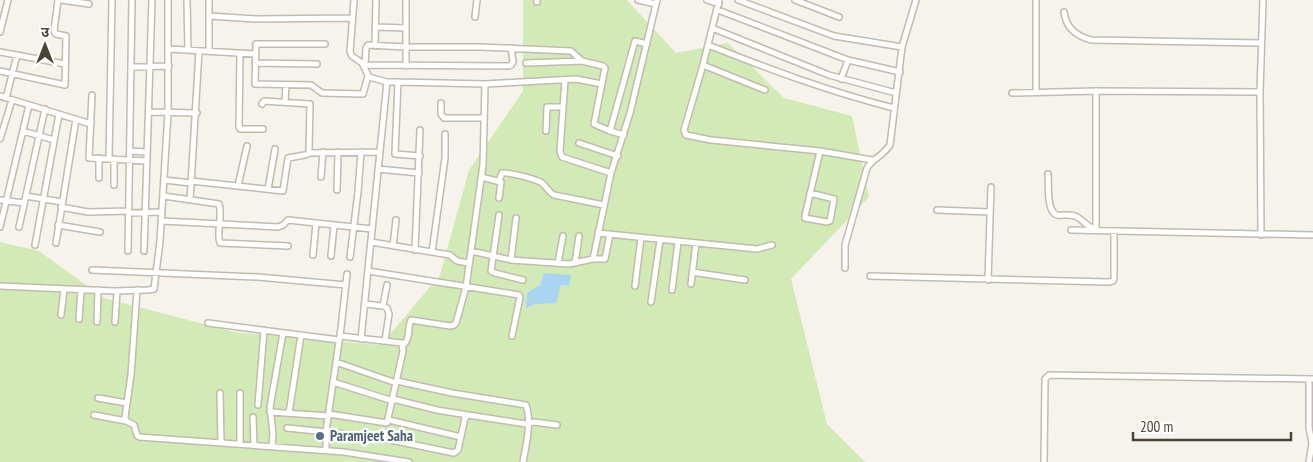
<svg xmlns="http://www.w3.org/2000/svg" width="1313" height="462" font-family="'PT Sans Narrow','Noto Sans Devanagari',sans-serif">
	<rect width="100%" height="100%" fill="#f6f3ec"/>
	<path fill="#d2eab5" d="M523,0h104l49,53 52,-10 56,55 68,18 17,81 -78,82 36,145 38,38h-865v-220l39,9 65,47 130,34 147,13 59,-70 29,-105 54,-79z"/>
	<path fill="#a9d4f2" d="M544,273l27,2 -2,11 -8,-1 -5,18 -20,1 -10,4 1,-15 13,-8z"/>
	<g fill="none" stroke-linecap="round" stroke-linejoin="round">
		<g stroke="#c2bbae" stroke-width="8">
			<path id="minor" d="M61,0l28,4
				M187,0l1,50
				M354,0l-4,52 2,4 10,7 7,14 18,5h11l87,2 91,-5 26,5
				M406,0v66
				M638,0l18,4
				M707,0l12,4
				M719,0l-16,65 -19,65 2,5 25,5 109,11 52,9
				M738,0l96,36 68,11
				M795,0l44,17
				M537,2v-2
				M718,10l130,50 52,12
				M1064,12c2,16 12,24 27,28l170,3
				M209,16l47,3 95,-1
				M475,17l2,-17
				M375,27l31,1
				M712,28l117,47 67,18
				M0,32l8,-32
				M325,44h-69l-1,40 56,1 11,8 41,1 5,-18
				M708,45c61,24 122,47 186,63
				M375,46l1,-46
				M169,49l86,5
				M209,51v-51
				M0,52l65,12
				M240,53l-1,74 1,2h23
				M255,63l62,1
				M526,63l57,-2
				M364,65l145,1 2,-1 2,-3 -2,-14
				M365,65l1,-17 2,-3 38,2h74l91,4 11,10 21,5 2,2 -11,56 16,7
				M703,65l62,25
				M131,67l38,-1
				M0,71l65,14 1,-49 -10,-2 -2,-3 4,-31
				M841,79l7,-19
				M565,80l-5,71 2,6 49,16 19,-60 27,-113
				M398,82l-3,72 25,2
				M1096,91v139
				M1036,92v-92
				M1012,93l84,-2 164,1
				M92,95l-3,63 58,3
				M0,96l91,28
				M6,98l11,-43
				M285,102l1,-17
				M441,103v11l3,4h40
				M262,104l2,-3 46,3 -1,47 2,2 68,-1
				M149,112l48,1
				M23,131l31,9
				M546,131l1,-24h16
				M624,135l-14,-4 25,-90 12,3
				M0,139l12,-39
				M579,143l39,13
				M130,151l17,1
				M109,158l3,-158
				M378,169l41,4
				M1048,174c1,10 -2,38 9,41 7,1 14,-2 20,2 6,3 9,9 16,11
				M321,177l2,-25
				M481,177l20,5 -2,16
				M99,178v-20
				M164,180l27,3
				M191,181l92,10 5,-33 17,-3 5,-2
				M499,181l3,-8c7,-1 34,6 40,10 5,4 6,9 12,12l50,10
				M114,185v-26
				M238,186l9,-40
				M268,189l7,-40
				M337,190l1,-38
				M810,193l24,6 -4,22 -3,1 -22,-4v-2l15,-65
				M26,196l36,6
				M164,196l55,8c4,12 -3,28 1,39l68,3
				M0,200l24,3
				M190,200l9,-149
				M61,207l27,5 41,-1
				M937,210l53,2
				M129,213l33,-1
				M499,215l-8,56 4,2 28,7
				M162,221l116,6 5,-2 5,-5 84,9
				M58,225l42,7
				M0,227l29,-122
				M19,227l26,-118
				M1071,230l242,5
				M598,233l159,16 15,-4
				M1261,235l-1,-143 3,-92
				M371,242l79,13 7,6 12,2
				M56,243l20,-124
				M35,245l24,-131
				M393,246l3,-26
				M415,250l5,-120
				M128,251l4,-251
				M144,251l8,-251
				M471,251l40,9 58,4 24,-5 18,-86
				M432,252l13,-94v-24
				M313,255l3,-32
				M331,256l3,-31
				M350,257l8,-65 3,-40
				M593,259h12l5,-25
				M511,260l5,-42
				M558,263l5,-27
				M575,263l4,-27
				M845,268v-23l22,-77c6,-10 16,-12 23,-23l12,-98 14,-47
				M92,270l166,7 88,8
				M368,271l151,24 1,2 -8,39
				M692,272l53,8
				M870,276l238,6 5,-1 1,-3v-47
				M988,280l3,-93
				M691,284l5,-41
				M0,286l114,5 34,-1 6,-1 6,-48 8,-128v-113
				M635,286l6,-48
				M137,290l-6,85 -6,42 1,4 8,4 3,10 2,2 205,15 65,10
				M672,290l6,-48
				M651,302l9,-62
				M365,304l18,2 4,-21
				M383,306l4,2 2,6 -4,27
				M61,315l3,-26
				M79,319l2,-29
				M97,322l1,-32
				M115,322l2,-31
				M208,323l131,17
				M361,339l26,-257
				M403,345c8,-6 4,-17 8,-25l39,6 4,-1 2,-2 10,-36 17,-122 2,-81
				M336,362l60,21
				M397,381l55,12 74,12c6,17 0,40 -3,57
				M333,382l60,19
				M220,393l1,50
				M240,393v51
				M98,398l29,5
				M393,399l44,11 31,5
				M258,405l6,-75
				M270,412l59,4
				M289,413l12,-78
				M329,414l58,9 16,-72 -1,-8 -62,-7
				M94,415l32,6
				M253,417l1,28
				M389,420l72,17
				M287,428l89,9 78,16 4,-3 7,-32 3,-3 58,9 8,-2 23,3
				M272,447l1,-14 -3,-26 13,-74
				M326,450v-19l15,-103 6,-54
				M1044,462l1,-83 4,-4 264,4
				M1309,462l3,-19 -3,-15v-49"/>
		</g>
		<use href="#minor" stroke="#fff" stroke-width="5"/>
	</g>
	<circle fill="#5c6f8a" stroke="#fff" stroke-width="2" cx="320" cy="436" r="5"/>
	<g text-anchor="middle" stroke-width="5" stroke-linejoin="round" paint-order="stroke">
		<g font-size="15" font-weight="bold" fill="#4e5e75" stroke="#fff" text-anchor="start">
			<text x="330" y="441">Paramjeet Saha</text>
		</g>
	</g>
	<g transform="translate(45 45)" stroke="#ffffff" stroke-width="4" paint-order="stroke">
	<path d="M0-4L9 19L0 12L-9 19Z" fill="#4b4439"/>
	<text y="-8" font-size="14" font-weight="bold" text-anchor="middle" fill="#4b4439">उ</text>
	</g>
	<path d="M1133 432v8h158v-8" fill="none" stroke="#4b4439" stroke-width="2.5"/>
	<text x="1140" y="432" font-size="15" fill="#4b4439" stroke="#ffffff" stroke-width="4" paint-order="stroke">200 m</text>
</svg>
